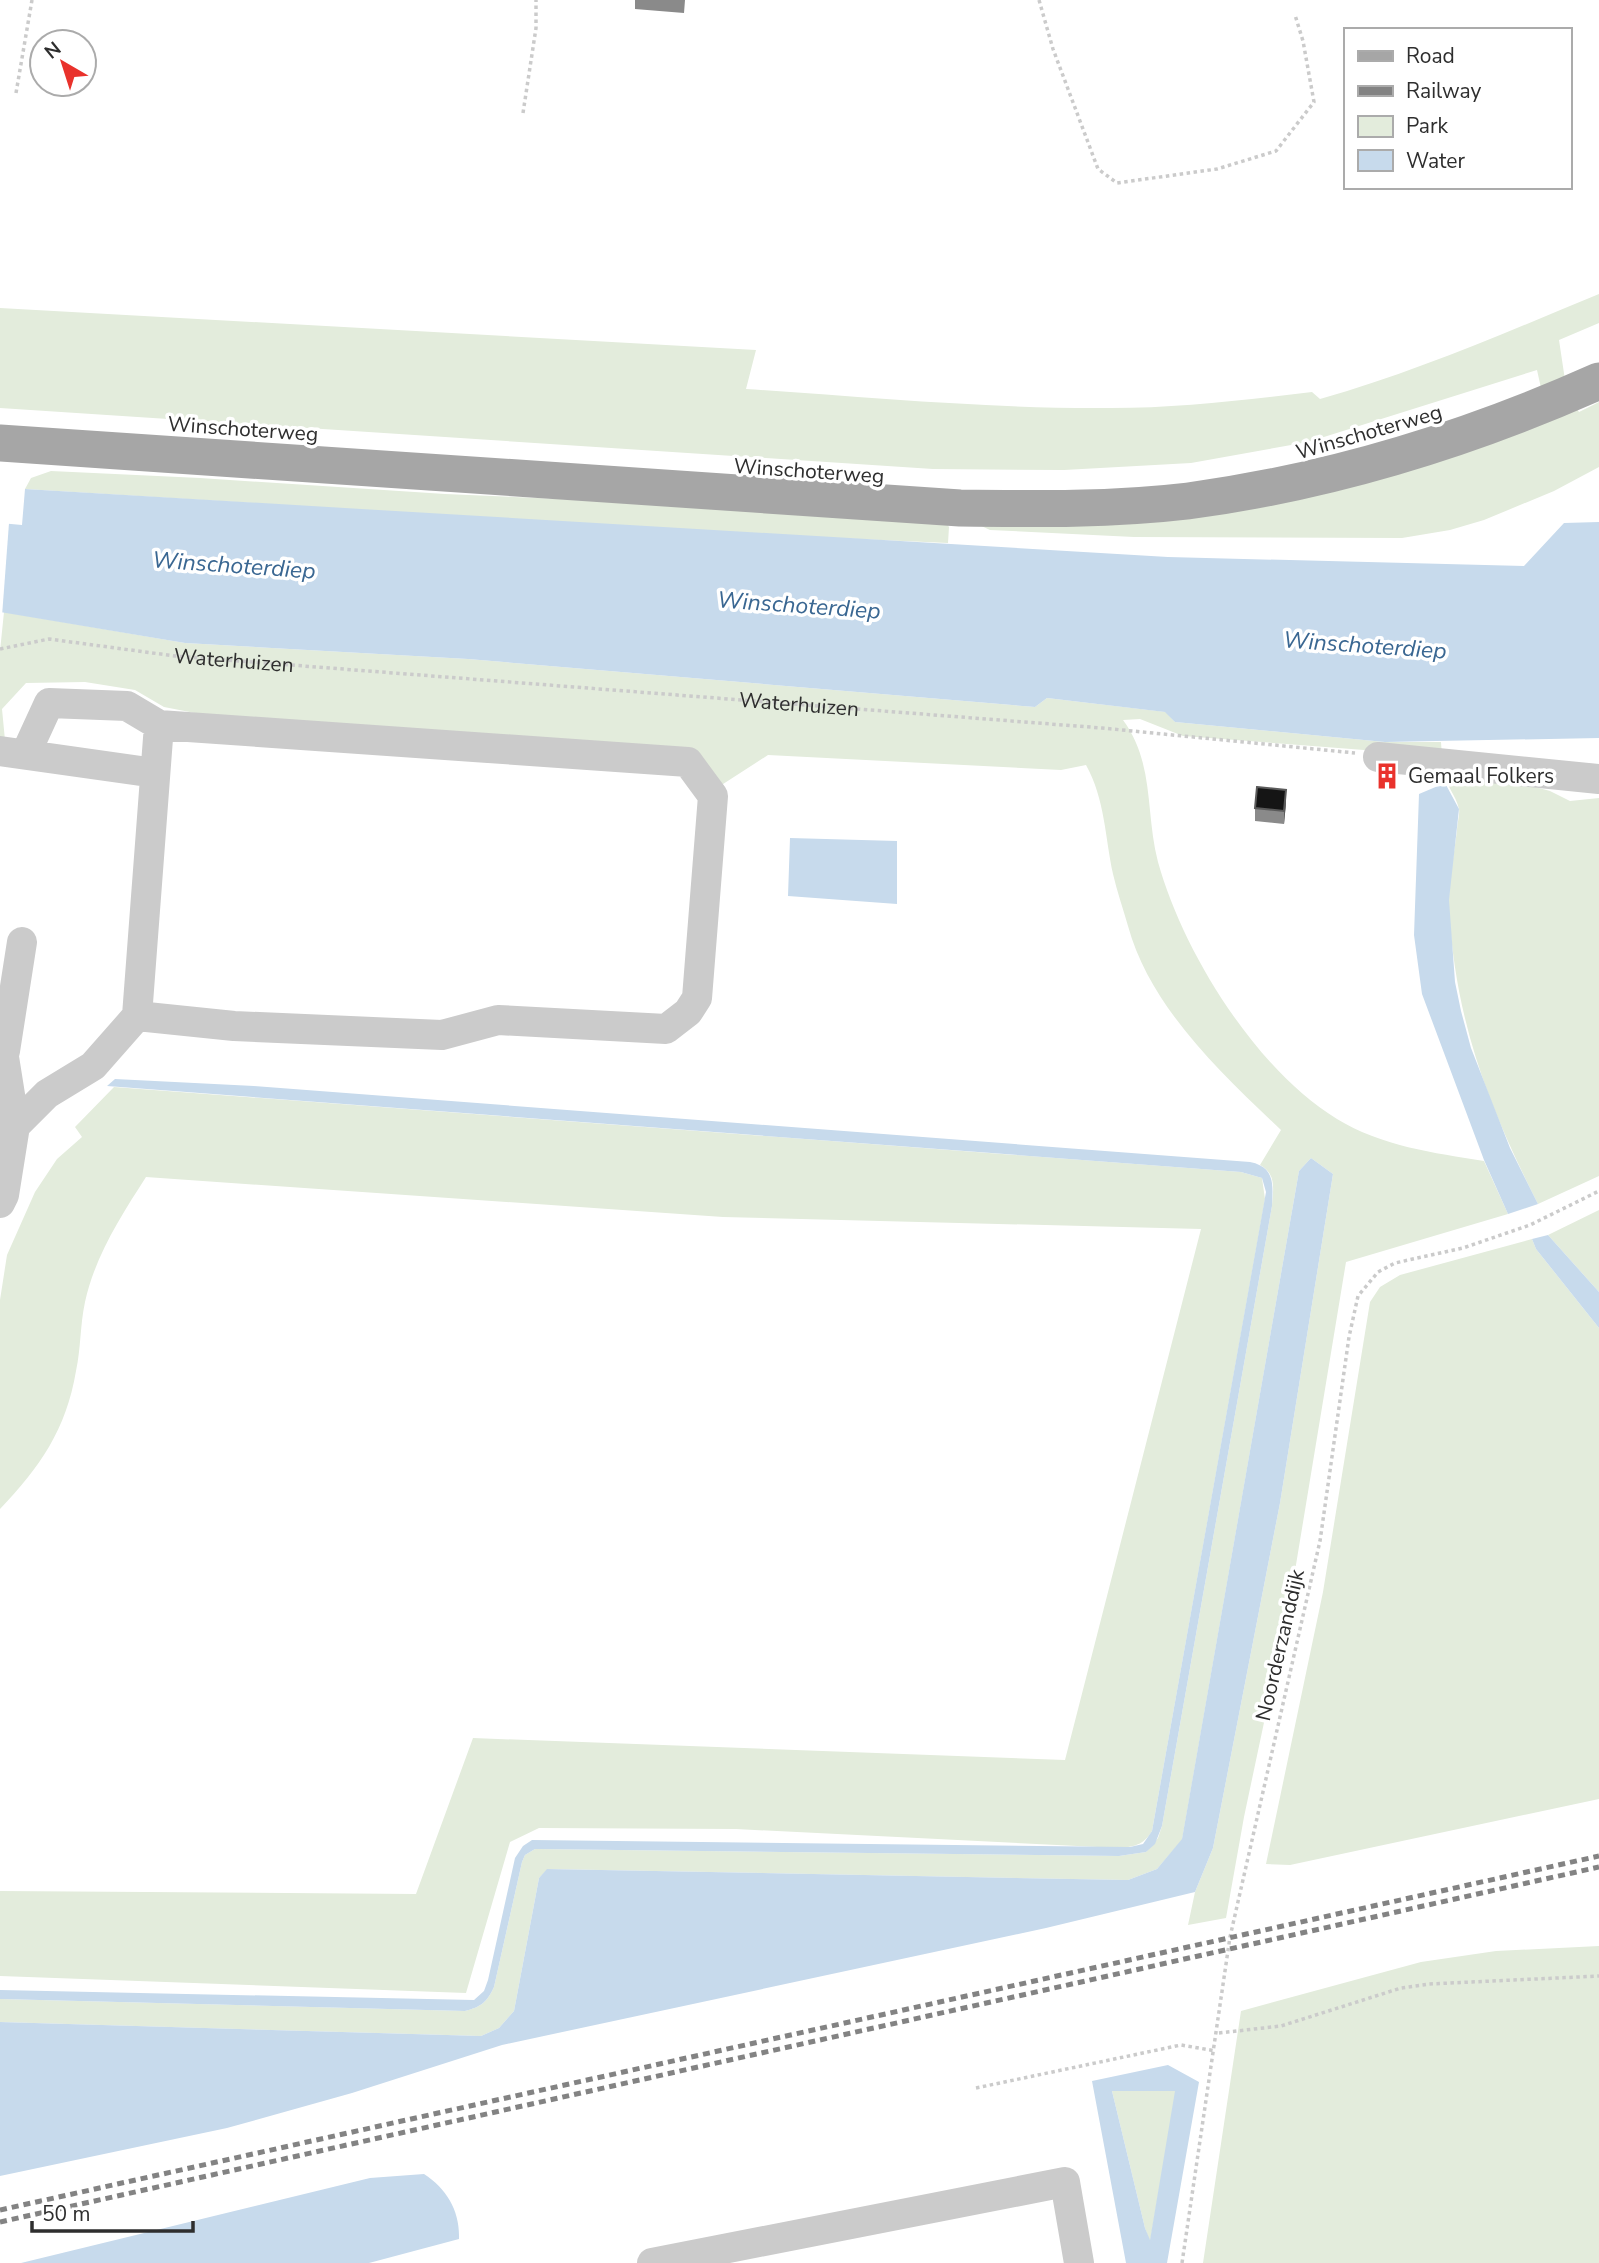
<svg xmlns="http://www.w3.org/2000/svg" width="1599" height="2263" font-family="'Nunito Sans',sans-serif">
	<rect width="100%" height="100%" fill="#fff"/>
	<path fill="#e3ecdc" d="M1599,294v29l-40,17 6,40 -24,8 -4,-18 -229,72 -117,21 -127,7 -131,-1 -933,-61v-100l756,42 -10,39c121,8 243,20 365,19 67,0 134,-8 201,-16l8,7c96,-27 187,-67 279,-105z
		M1599,402v65l-45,24 -70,29 -34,10 -48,8 -268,-1 -144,-7 -15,-7 119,-4 480,-115 5,8z
		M51,471l149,7 245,16 321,14 179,13 4,6 -1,16 -179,-8 -744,-46 6,-11z
		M4,612l181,31 283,16 567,48 12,-9 119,14 9,10 210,20h56l1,14 -259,-20 -43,-17 -17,1c32,44 22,92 35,142 25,90 98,208 179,257 44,27 97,34 147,42l24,53 -162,48 -55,333 -47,222 -18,101 -38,7 7,-33 18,-44 67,-345 53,-329 -22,-16 -12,13 -117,669 -25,29 -29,11 -580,-11 -9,9 -25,133 -15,17 -18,8 -481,-14v-23l465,12c16,-4 22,-9 29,-24l28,-125 3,-7 10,-6 584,7 27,-4 12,-14 4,-12 110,-620c1,-16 5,-32 -12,-41l21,-35c-60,-57 -131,-123 -153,-204 -5,-17 -11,-35 -15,-52 -8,-37 -8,-75 -27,-109l-25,5 -293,-15 -48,31 -9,-16 -511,-56 -36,-7 -29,-17 -50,-8 -59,1 -24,26 5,52 -7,-1v-109z
		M1444,770l62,9 44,12 20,10 29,-3v378l-61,28c-50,-99 -82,-181 -89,-294 -1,-26 5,-54 8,-80 0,-6 3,-15 2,-21 -3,-14 -14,-24 -15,-39z
		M114,1087l1127,85 21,6 3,21 -113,632c-12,21 -32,16 -54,16l-362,-18 -197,-1 -29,14 -44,151 -466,-17v-85l416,3 57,-156 592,22 136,-531 -478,-12 -577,-40c-25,39 -51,79 -61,125 -5,23 -4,46 -9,69 -10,59 -36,96 -76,138v-209l7,-45 28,-63 22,-33 25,-22 -7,-10z
		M1599,1210v82l-51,-57z
		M1532,1239l4,10 63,79v471l-309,66 -24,-1 57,-272 47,-290 10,-15 20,-12z
		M1599,1946v317h-396l38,-252 180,-49 75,-11z
		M1112,2091h64l-26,151 -5,-14z"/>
	<path fill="#c7daec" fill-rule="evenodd" d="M25,489l1143,68 356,9 40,-43 35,-1v216l-214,4 -210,-20 -10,-10 -118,-14 -12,9 -567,-48 -283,-16 -185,-31v-89l22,2z
		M1445,783l14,26 -10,91 6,82 6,29 10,37 39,100 28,56 -30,10 -24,-54 -62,-166 -8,-59 5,-141z
		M790,838l107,3v63l-109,-8z
		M115,1079l139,7 996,76c25,5 23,22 22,44l-110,620 -7,18 -9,8 -27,4 -584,-7 -10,6 -3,7 -28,125c-7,15 -13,20 -29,24l-465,-12v-9l474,10 10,-9 4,-11 27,-122 8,-12 9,-6 598,7 13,-3 9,-13 114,-639 -4,-14 -21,-6 -1134,-86z
		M1311,1158l22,16 -53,329 -67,345 -18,44 -149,36 -544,117 -150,48 -125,35 -227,48v-154l481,14 18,-8 15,-17 25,-133 8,-9 581,11 29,-11 25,-30 117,-668z
		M1548,1235l51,57v36l-63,-79 -4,-10z
		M1168,2065l31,17 -32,181h-41l-34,-182zM1112,2091h63l-25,149 -5,-12z
		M424,2174c23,15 36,37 35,65l-90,24h-348l349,-85z"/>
	<path fill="#fff" d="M0,523h9l-7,93h-2z"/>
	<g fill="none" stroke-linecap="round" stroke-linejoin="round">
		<g stroke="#cbcbcb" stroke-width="3.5" stroke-dasharray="3.5 3.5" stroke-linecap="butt">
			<path d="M1039,0l14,49 45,120 19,14 100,-14 59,-18 38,-49 -11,-61 -8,-26"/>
			<path d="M16,93l16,-93"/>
			<path d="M523,113l13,-85v-28"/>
			<path id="s1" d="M0,649l49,-10 126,17 927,72 253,25"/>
			<path d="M1219,2033l62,-7 120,-38 28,-4 170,-8"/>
			<path d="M976,2088l205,-43 35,6"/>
			<path d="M1182,2263l48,-326 90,-396 29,-204 9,-41 20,-24 17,-9 68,-15 67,-23 69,-34"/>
		</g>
		<path stroke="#cbcbcb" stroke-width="30" d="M0,751l155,22
			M1378,757l221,22
			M137,1016l97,10 208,9 56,-15 168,9 22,-17 9,-14 16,-202 -25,-34 -529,-37
			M0,1032l15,94 -11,69 -4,8
			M5,1051l17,-109
			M0,1122l15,4 32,-32 46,-28 44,-50 22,-291 -32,-19 -78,-3 -23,50
			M652,2263l413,-81 14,81"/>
		<path stroke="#a6a6a6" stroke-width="37" d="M0,443l960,65c76,1 152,2 228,-7 141,-19 281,-62 411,-120"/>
		<path stroke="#838383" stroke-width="5" stroke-dasharray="7 5" stroke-linecap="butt" d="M0,2210l1599,-354
			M0,2222l1599,-355"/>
	</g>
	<path fill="#8a8a8a" d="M635,0h50l-1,13 -49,-4z
		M1286,803l-2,21 -29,-3v-13z"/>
	<path fill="#5b5b5b" d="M1286,790v13l-2,21v-13z"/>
	<path fill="#151515" stroke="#5b5b5b" stroke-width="2" d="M1257,787l29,3 -2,21 -29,-3z"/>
	<defs>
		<g id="building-bare" transform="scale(2.1)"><path d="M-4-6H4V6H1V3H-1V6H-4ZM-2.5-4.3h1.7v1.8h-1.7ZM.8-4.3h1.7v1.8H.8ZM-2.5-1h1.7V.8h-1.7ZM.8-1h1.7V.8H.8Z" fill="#e9322c" stroke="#fff" stroke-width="2.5" paint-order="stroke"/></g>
	</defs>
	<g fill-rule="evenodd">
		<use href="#building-bare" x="1387" y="776"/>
	</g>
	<g text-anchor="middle" stroke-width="7" stroke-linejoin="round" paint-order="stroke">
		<g font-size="21" fill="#2e2e2e" stroke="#fff">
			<text transform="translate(243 429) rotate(4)" y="7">Winschoterweg</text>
			<text transform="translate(1369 432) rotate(-16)" y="7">Winschoterweg</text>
			<text transform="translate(809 471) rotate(4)" y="7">Winschoterweg</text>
			<text dy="7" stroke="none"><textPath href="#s1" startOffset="236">Waterhuizen</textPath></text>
			<text dy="7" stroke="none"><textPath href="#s1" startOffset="803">Waterhuizen</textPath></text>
			<text transform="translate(1280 1645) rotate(-77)" y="7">Noorderzanddijk</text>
		</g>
		<g font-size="21" fill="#2e2e2e" stroke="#fff" text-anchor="start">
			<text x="1408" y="783">Gemaal Folkers</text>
		</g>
		<g font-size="23" font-style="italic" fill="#3a6792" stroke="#fff">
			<text transform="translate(234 565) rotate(4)" y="8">Winschoterdiep</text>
			<text transform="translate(799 605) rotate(4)" y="8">Winschoterdiep</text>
			<text transform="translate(1365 645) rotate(4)" y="8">Winschoterdiep</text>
		</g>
	</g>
	<rect x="1344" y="28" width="228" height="161" fill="#ffffff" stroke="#ababab" stroke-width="2"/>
	<rect x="1358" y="51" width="35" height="10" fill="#a6a6a6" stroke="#ababab" stroke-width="2"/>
	<text x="1406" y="63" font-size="21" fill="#2e2e2e">Road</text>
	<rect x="1358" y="86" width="35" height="10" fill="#838383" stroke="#ababab" stroke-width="2"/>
	<text x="1406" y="98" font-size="21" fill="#2e2e2e">Railway</text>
	<rect x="1358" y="116" width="35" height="21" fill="#e3ecdc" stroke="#ababab" stroke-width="2"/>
	<text x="1406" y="133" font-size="21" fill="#2e2e2e">Park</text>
	<rect x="1358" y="150" width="35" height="21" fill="#c7daec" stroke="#ababab" stroke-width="2"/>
	<text x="1406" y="168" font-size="21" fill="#2e2e2e">Water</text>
	<g transform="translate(63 63) rotate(321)"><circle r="33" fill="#ffffff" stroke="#ababab" stroke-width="2"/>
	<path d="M0-5L12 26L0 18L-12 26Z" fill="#e9322c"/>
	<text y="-10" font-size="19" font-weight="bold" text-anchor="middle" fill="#2e2e2e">N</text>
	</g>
	<path d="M32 2221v10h161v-10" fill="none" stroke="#2e2e2e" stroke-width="3.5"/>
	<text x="42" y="2221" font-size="21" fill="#2e2e2e" stroke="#ffffff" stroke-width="5" paint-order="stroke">50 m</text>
</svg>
